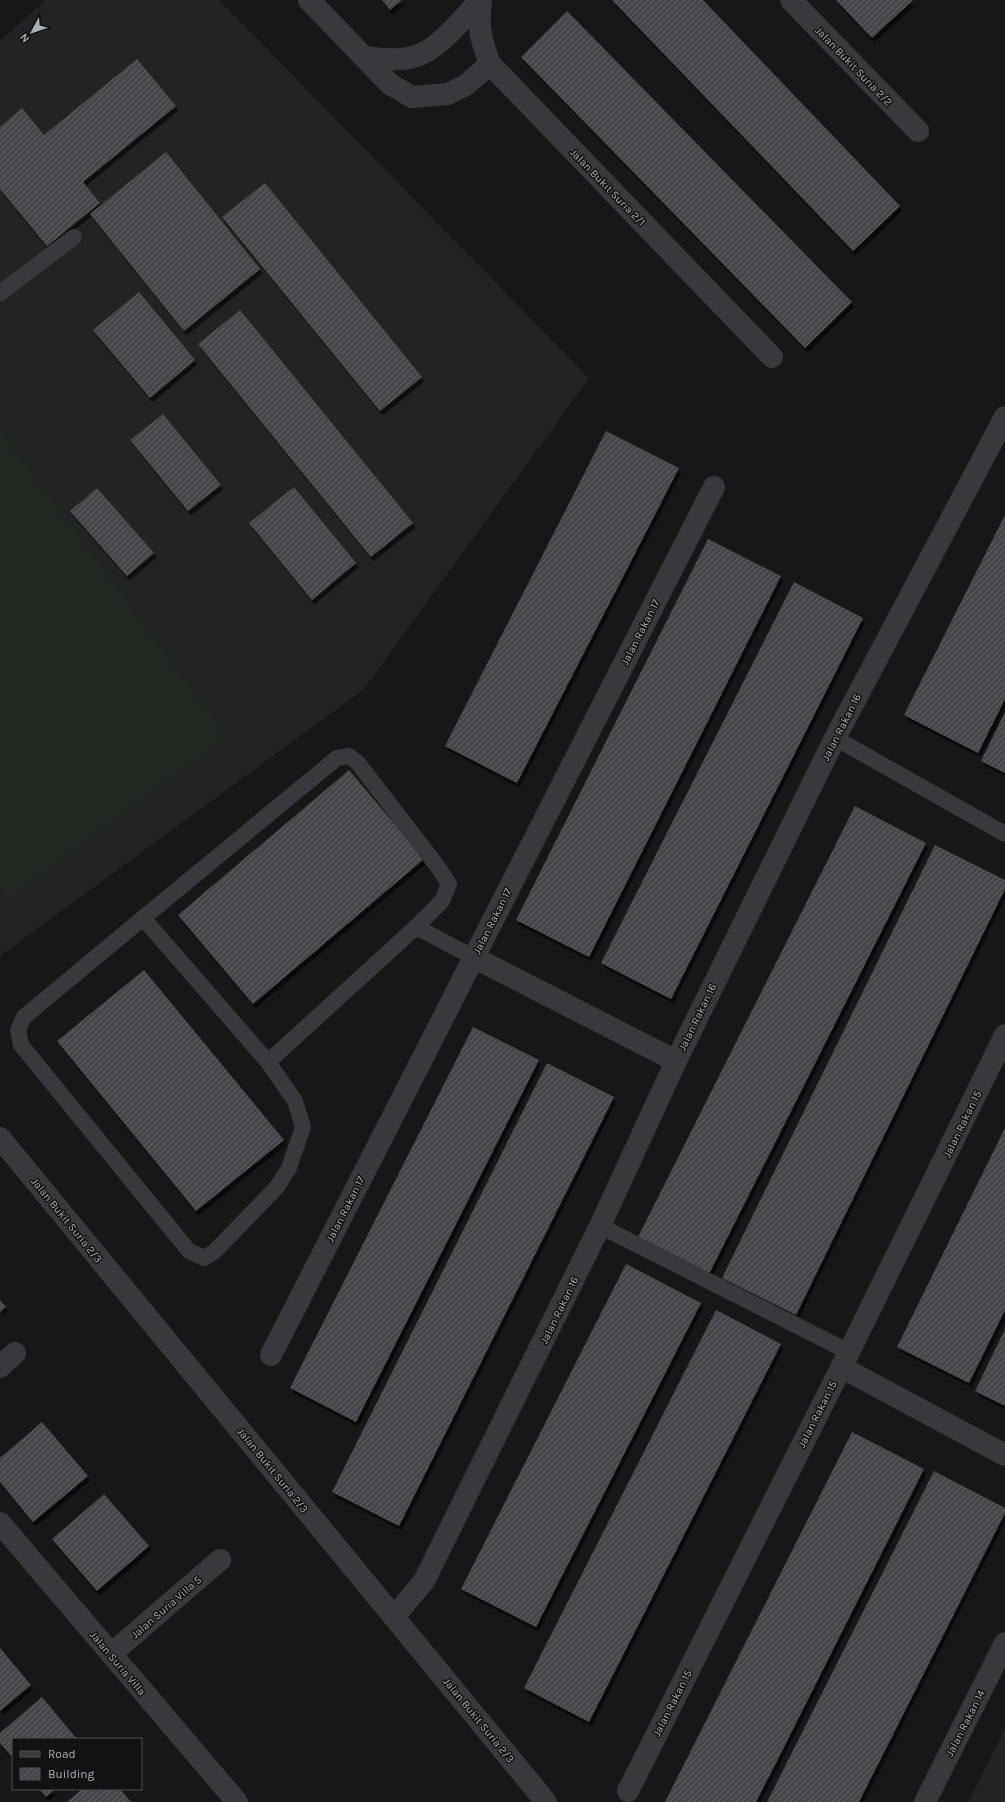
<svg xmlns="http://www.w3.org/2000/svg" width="1005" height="1802" font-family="Karla,sans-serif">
	<defs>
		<pattern id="building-hatch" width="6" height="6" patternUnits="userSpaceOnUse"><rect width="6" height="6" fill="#46474b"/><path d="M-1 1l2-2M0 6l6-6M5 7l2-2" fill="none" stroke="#5e5f63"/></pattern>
		<filter id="shadow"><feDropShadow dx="2.5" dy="4.5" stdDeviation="0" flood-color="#0009"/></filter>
	</defs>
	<rect width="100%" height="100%" fill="#171718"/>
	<path fill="#232325" d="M46,0h173l370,378 -225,311 -364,267v-915z
		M1005,1729v73h-37z"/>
	<path fill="#212821" d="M0,432l225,304 -216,160 -9,-12z"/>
	<path fill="url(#building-hatch)" filter="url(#shadow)" d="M382,0h20l-12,10z
		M612,0h91l197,206 -47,45z
		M836,0h77l-41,38z
		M567,11l285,291 -47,46 -284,-291z
		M137,59l39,47 -93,76 17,21 -53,43 -47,-57v-62l22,-19 22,27z
		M166,152l94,117 -76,62 -94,-117z
		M265,183l157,194 -42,34 -158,-194z
		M139,292l56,68 -45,38 -57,-68z
		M240,310l173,213 -42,34 -173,-213z
		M163,414l58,71 -33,26 -58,-71z
		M606,431l73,37 -162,315 -72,-37z
		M294,487l62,76 -44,37 -63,-77z
		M97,488l57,65 -27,23 -57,-65z
		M1005,515v184l-27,54 -74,-38z
		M708,539l73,37 -192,381 -73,-37z
		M794,582l69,36 -192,381 -70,-36z
		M1005,712v61l-24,-12z
		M349,770l75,89 -171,145 -75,-89z
		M855,806l71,37 -217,431 -71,-37z
		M935,845l70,35v9l-209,426 -74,-37z
		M144,970l140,170 -88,71 -139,-170z
		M473,1027l66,33 -183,362 -66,-34z
		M547,1063l67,34 -215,429 -67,-34z
		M1005,1128v182l-36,73 -72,-36z
		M626,1264l75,39 -165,324 -75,-38z
		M0,1300l6,7 -6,5z
		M716,1310l65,34 -192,378 -65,-34z
		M1005,1329v77l-30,-15z
		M42,1422l46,54 -55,46 -33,-40v-24z
		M852,1432l72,37 -143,284 -25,49h-91z
		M934,1471l71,37v5l-142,281 -4,8h-92z
		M104,1494l45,52 -52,45 -45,-52z
		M0,1648l31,37 -31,26z
		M42,1697l35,42h-64v19l-13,-15v-10z
		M39,1789h16l-9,8z
		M82,1789h38l11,13h-64z"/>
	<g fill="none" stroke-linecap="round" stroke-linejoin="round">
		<path stroke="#38393d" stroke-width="16" d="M0,293l74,-56
			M835,738l170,96
			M143,918l-119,99 -6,13 3,15 168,206 15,7 10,-6 63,-65 12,-19 14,-41 -8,-26 -27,-39 -125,-144 194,-160 12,-2 9,7 80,104 11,17 -7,17 -26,26 -148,135
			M416,927l57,30
			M600,1226l249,126"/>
		<path stroke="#38393d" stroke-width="22" d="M309,0l81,84 22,13 36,-3 18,-9 24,-21
			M481,0c-3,29 -1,37 9,64l282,293
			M791,0l127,131
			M364,57c16,2 33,4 49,0 25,-6 50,-39 67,-57
			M473,957l203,104
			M0,1138l546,664
			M271,1355l443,-868
			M0,1367l15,-14
			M841,1367l164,88
			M0,1523l237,279
			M394,1617l30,-36 176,-355 76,-165 159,-323 170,-321
			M111,1654l109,-94
			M628,1791l221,-439 156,-317
			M925,1802l80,-159"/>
	</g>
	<g text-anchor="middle" stroke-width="3" stroke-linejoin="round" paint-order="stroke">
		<g font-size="11" fill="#aab0b7" stroke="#121213">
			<text transform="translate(854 66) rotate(46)" y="4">Jalan Bukit Suria 2/2</text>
			<text transform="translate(608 187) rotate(46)" y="4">Jalan Bukit Suria 2/1</text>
			<text transform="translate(640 632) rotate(-63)" y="4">Jalan Rakan 17</text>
			<text transform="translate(841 727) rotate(-63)" y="4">Jalan Rakan 16</text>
			<text transform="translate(492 921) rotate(-63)" y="4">Jalan Rakan 17</text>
			<text transform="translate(697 1017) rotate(-64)" y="4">Jalan Rakan 16</text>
			<text transform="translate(962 1124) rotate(-64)" y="4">Jalan Rakan 15</text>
			<text transform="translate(345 1209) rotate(-63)" y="4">Jalan Rakan 17</text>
			<text transform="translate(67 1220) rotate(51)" y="4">Jalan Bukit Suria 2/3</text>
			<text transform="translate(559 1310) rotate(-64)" y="4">Jalan Rakan 16</text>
			<text transform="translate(817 1414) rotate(-63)" y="4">Jalan Rakan 15</text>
			<text transform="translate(273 1470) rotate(51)" y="4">Jalan Bukit Suria 2/3</text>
			<text transform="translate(166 1607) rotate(-41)" y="4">Jalan Suria Villa 5</text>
			<text transform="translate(118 1663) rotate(50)" y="4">Jalan Suria Villa</text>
			<text transform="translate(672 1703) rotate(-63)" y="4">Jalan Rakan 15</text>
			<text transform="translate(479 1720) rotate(51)" y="4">Jalan Bukit Suria 2/3</text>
			<text transform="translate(965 1723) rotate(-63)" y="4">Jalan Rakan 14</text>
		</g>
	</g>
	<rect x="12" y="1738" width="130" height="52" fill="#121213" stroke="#4f5155"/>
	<rect x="20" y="1751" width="20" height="6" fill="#38393d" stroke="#4f5155"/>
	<text x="48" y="1758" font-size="12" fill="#aab0b7">Road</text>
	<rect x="20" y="1768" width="20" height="12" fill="url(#building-hatch)" stroke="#4f5155"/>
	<text x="48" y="1778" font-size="12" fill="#aab0b7">Building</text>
	<g transform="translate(32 32) rotate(230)" stroke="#121213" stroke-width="3" paint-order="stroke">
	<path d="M0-3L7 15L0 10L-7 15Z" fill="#aab0b7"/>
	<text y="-6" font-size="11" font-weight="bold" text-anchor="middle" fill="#aab0b7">N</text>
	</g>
</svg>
